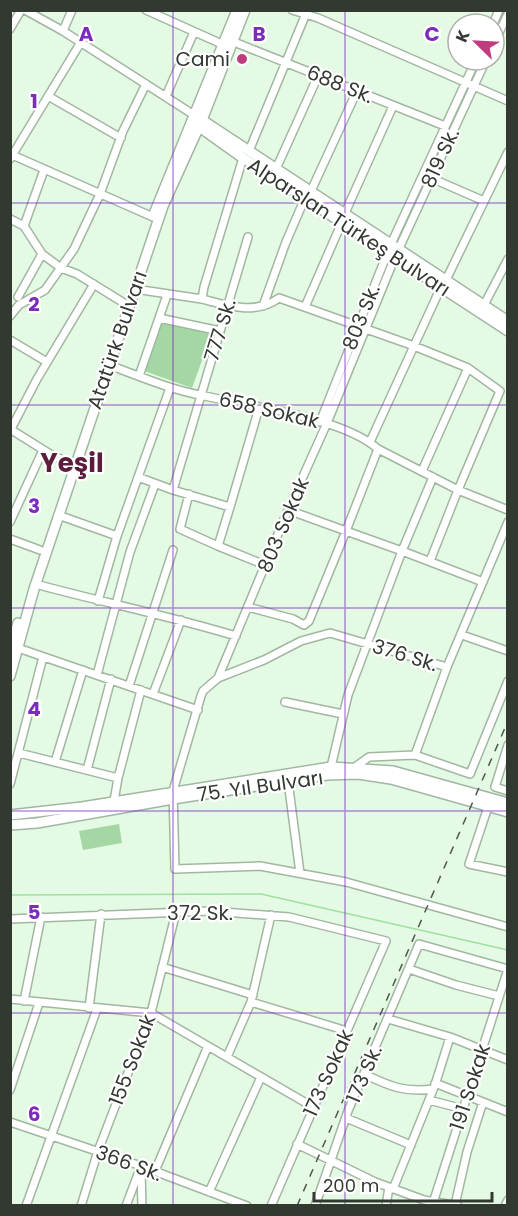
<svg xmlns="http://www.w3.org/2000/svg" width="518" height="1216" font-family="Poppins,sans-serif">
	<rect width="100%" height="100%" fill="#e4fae4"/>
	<path fill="#a5d7a5" d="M161,323l51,10 -20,55 -48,-17z
		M119,824l3,19 -39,7 -4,-19z"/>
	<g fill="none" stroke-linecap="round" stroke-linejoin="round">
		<path stroke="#9de29d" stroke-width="1.5" d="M10,895l251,-1 247,56"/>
		<g stroke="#a2b7a2" stroke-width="10">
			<path id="street" d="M25,10l38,21 131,84
				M146,10l78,35
				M292,10l26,8 190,83
				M493,24l6,-14
				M10,29l11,-19
				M63,31l9,-21
				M234,42l211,84
				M494,43l14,-29
				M486,60l-91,197 -68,166 -39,87 -70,168 -15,13 -2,5 -28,95 2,78 85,-3 86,16 162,45
				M48,96l73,42
				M166,96l28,-64
				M249,151l56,-135
				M10,154l143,63
				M10,159l71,-117
				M276,169l42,-93
				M44,170l-20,56 18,28 19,14 16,6 47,29
				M431,178l53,23
				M311,191l46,-100
				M345,213l48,-107
				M10,219l14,7
				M446,280l62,-128
				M135,289l67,10
				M18,297l24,-43
				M484,305l24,-46
				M263,306l23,-64 19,-44
				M305,307l37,-85
				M10,316l9,-11 26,-15 29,-41 26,-55 23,-63 23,-47
				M159,318l61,13
				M10,340l37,22
				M109,365c30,11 60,24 91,30 48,11 142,22 178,54l80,41 42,-99 -32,-23 -54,-22 -135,-48c-23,17 -51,8 -77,1l2,-12 39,-129
				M139,376l28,-81
				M320,422l71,-178 85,-184
				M10,429l40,25 19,9
				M11,429l26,-50 57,-95
				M370,442l71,-155
				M422,471l46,-103
				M138,477l35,13 75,-253
				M433,477l-31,74 81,31
				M173,490l57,17 29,-99
				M189,494l-9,35 38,17 12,-39
				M288,510l58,21 32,-82
				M58,515l59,21 -19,65
				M10,522l33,-72
				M117,536l53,-148
				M10,539l30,11
				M218,546l47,19
				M430,561l28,-71 50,20
				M35,584c67,18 135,32 201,52
				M248,607l45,12 11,6 5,-4 37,-90 56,20 -54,144 -17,72
				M462,635l46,16
				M18,648l180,62
				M447,667l61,-145
				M97,675l33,-123 25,-68
				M218,678l46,-18 37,-19 29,-8 117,34 -32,88 -46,2 -14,10
				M129,686l44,-136
				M153,694l28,-74
				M285,702l58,12
				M508,745l-13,42 13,4
				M19,753l99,25 -4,23
				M415,755l55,19 38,-93
				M55,762l28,-92
				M87,770l24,-91
				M118,778l23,-88
				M288,781l12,92
				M10,784l33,-127
				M488,807l-19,57 39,8
				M10,919l200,-8 79,6 97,24 -115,265
				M162,967l91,28
				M409,969l47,16 43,11
				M10,999l141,14 162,94
				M24,1001l17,-84
				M251,1002l96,29
				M89,1008l12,-94
				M388,1019l62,18 58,23
				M227,1057l24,-55 20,-87
				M364,1074c25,12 41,19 69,15
				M435,1083l73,29
				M10,1090l29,-87
				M429,1100l34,9
				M346,1118l65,27
				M10,1122l131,44 106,40
				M297,1144l78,38 49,18 34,6
				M141,1171l1,35
				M155,1171l53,-125
				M393,1189l42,-104 15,-48
				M209,1192l52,-115
				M455,1205l12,-53 16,-50
				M26,1206l71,-197
				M81,1206l17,-55 53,-138 25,-101
				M126,1206l15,-40
				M315,1206l33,-95 71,-167 89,25
				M386,1206l3,-19
				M432,1206l76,-237
				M505,1206l3,-6"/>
		</g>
		<g stroke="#a2b7a2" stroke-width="12">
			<path id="secondary" d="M199,118l309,203
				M194,123l49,35 265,173
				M154,214l83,-204
				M10,650l8,-27
				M10,676l24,-87 129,-383 39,-86 43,-110
				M10,815l72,-8 249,-40 62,4 115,32
				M10,825l27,-2 136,-24 154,-24 31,-1 33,5 117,33"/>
		</g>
		<use href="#street" stroke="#fff" stroke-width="7"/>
		<use href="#secondary" stroke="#fff" stroke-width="9"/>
		<path stroke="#4e584e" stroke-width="1.5" stroke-dasharray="8 8" stroke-linecap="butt" d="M297,1206l211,-485"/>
	</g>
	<path fill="none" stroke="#7b2cbf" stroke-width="1.5" stroke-opacity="0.55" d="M173,10v1196M345,10v1196M10,203h498M10,405h498M10,608h498M10,811h498M10,1013h498"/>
	<circle fill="#c13c7f" stroke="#fff" stroke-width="2" cx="242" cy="59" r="6"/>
	<g text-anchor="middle" stroke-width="4.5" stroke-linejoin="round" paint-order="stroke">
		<g font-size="20" fill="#313931" stroke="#fff" text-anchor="end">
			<text x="230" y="66">Cami</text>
		</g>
		<g font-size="20" fill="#313931" stroke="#fff">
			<text transform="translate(340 84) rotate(22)" y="7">688 Sk.</text>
			<text transform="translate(440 158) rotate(-65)" y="7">819 Sk.</text>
			<text transform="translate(349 227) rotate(33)" y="7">Alparslan Türkeş Bulvarı</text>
			<text transform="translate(361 317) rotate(-68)" y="7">803 Sk.</text>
			<text transform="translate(220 330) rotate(-73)" y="7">777 Sk.</text>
			<text transform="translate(117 340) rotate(-71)" y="7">Atatürk Bulvarı</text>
			<text transform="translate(269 410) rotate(13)" y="7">658 Sokak</text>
			<text transform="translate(283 525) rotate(-67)" y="7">803 Sokak</text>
			<text transform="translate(405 655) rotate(17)" y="7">376 Sk.</text>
			<text transform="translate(260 786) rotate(-8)" y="7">75. Yıl Bulvarı</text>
			<text x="200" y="920">372 Sk.</text>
			<text transform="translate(132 1060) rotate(-69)" y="7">155 Sokak</text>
			<text transform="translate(328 1073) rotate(-66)" y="7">173 Sokak</text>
			<text transform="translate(364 1074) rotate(-67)" y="7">173 Sk.</text>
			<text transform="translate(470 1087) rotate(-72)" y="7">191 Sokak</text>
			<text transform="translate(129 1163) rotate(20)" y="7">366 Sk.</text>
		</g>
		<g font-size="26" font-weight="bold" fill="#5c1c3c" stroke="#fff">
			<text x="72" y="472">Yeşil</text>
		</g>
	</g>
	<g font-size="20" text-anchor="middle" font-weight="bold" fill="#7b2cbf" stroke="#fff" stroke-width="4.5" stroke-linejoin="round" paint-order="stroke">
		<text x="86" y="41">A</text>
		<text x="259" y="41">B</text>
		<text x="432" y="41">C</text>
		<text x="34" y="108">1</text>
		<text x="34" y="311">2</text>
		<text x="34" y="513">3</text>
		<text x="34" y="716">4</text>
		<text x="34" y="919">5</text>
		<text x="34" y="1121">6</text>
	</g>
	<rect width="518" height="1216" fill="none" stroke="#313931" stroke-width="24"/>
	<g transform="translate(476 42) rotate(294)"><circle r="28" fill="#ffffff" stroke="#adb0ad" stroke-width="1.5"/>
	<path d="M0-4.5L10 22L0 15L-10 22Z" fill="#c13c7f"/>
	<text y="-9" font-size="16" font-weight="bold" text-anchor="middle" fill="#313931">K</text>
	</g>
	<path d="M314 1192v9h178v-9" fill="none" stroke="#313931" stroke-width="3"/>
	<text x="323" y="1192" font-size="18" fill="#313931" stroke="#ffffff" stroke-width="4.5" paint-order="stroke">200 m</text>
</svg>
